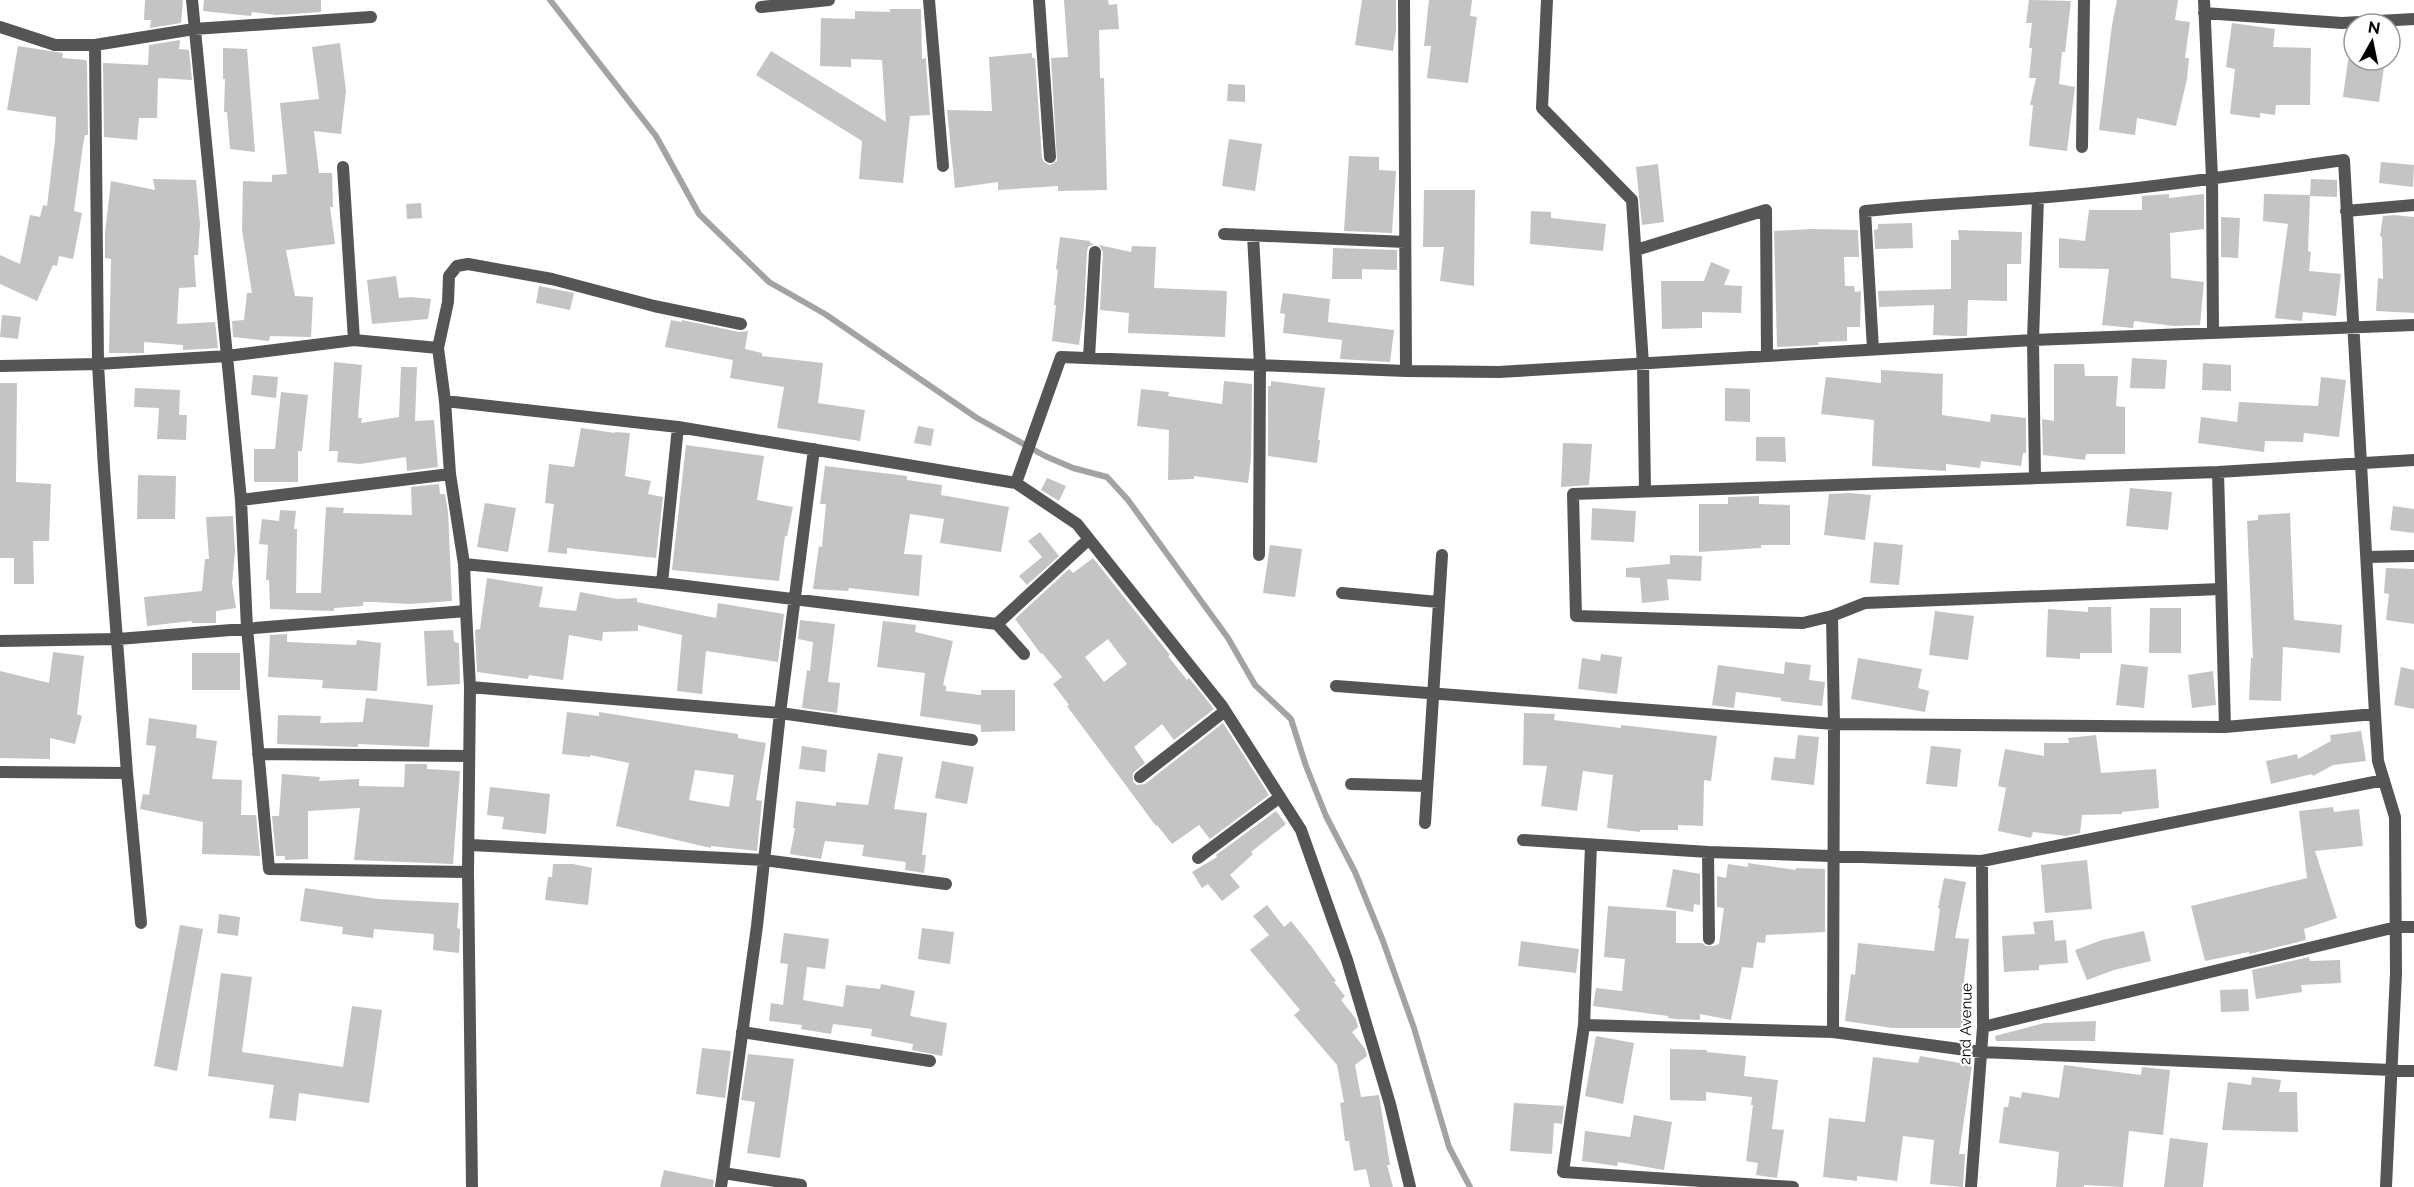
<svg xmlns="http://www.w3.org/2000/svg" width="2414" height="1187" font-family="Raleway,sans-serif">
	<rect width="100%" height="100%" fill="#fff"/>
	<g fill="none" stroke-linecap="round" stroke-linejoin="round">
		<path stroke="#a3a3a3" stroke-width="6" d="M550,0l106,136 43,78 70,68 56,32 152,104 68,38 28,12 34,9 21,23 100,138 27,47 36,34 15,47 20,50 29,56 28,69 31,87 35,119 21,40"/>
	</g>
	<path fill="#c4c4c4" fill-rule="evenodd" d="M145,0h38l-2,23 -31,5 1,-8h-7z
		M204,0h117v12l-44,3 -25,-3 -1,4 -48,-5z
		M1064,0h44l1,5 8,-1 2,25 -20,1 1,48h4l3,112 -49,1v-5l-60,4v-8l-43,6 -8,-78 45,1 -3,-54 43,-4v5h3l7,100 2,4 6,3 7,-4 -6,-103 17,-1z
		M1362,0h34v31l-3,20 -38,-6z
		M1429,0h43l-2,16 7,1 -9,66 -41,-5 4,-32h-7z
		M2029,0l42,1 -6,51h-3l-3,32 16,3 -8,64 -38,-5 4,-41h-3l6,-27h-7l3,-30h-3l3,-25h-6z
		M2117,0h61l-3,20 15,2 -5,36h4l-2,21 -11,47 -39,-8 -2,17 -36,-5 13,-105z
		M890,9h31l1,50 4,-1v5l4,52 -20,1 -7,67 -44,-4 3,-38 -106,-66 15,-24 115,71 -4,-62 -31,-1v8l-31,-1 1,-48 34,1v-8l35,1z
		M2232,23l43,6 -2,18 38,1 -1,57h-34l-1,10 -15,-2v5l-30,-4 5,-45 -9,-2z
		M180,40l-1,9 10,1 3,30 -34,-2 -1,40h-18l-2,22 -33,-3 -1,-74 45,2 1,-20z
		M340,43l6,48 -5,43 -27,-3 5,42h13l1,34h-3l5,37 -49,6 9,46 18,1 -2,40 -41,-1 -1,5 -36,-4 -1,-16 12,-1 3,-27h5l-10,-63 1,-49 29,1v-7l15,-1 -7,-71 39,-4 -7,-52z
		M18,46l45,7 -1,5 23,2 2,2 1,73h-3l-2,10 -9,66 8,2 -9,46 -14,-3 -2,10 -4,-1 -16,36 -37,-17v-29l20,9 10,-49 10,2 3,-12 4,1 8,-65 1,-24 -49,-7z
		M223,48l24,1 8,103 -25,-3 -3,-37h-3l1,-33h-2z
		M2348,60h37l-6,42 -36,-5z
		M1228,84l17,1v17l-18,-1z
		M1229,139l33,5 -7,47 -33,-5z
		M1349,156l30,1v13l17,1 -4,62 -48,-2z
		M2381,162l33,3 -1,22 -34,-4z
		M1658,164l6,58 -22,3 -6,-58z
		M153,179l43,1 4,44 -2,31h-4l2,32 -17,1 -2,36 38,-2 3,26 -35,2v-5l-39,-3v11h-35l2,-94 -6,-1v-25l6,-52 44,9z
		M2311,179l26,1v17l-27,-1 -2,55 3,1 -2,19 32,3 -5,42 -33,-4 -1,9 -27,-3 13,-94 -25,-3 1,-27 46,1z
		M1424,190h51l-1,96 -34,-5 4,-34h-21z
		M2169,194v4l35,-4v35l-34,4 1,45 33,4 -4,43 -26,1 -40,-5 -1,7 -31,-3 7,-56 -50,-1v-30l26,3 4,-31h53v-14z
		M421,203l1,15 -15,1 -1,-15z
		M1531,211l20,1v6l55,6 -3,27 -73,-7z
		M2394,215l20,2v96l-38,-2 2,-33 5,1 -1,-42 -2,-1 3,-20z
		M2221,217l19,1 -2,40 -17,-1z
		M1912,223l1,25 -38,1 -1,-19 4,-1v-5z
		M1812,229l46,1 1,27h-15l1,29h9l1,6 6,-1 -1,36h-13v14l-29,1 1,3 -42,2 -3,-116z
		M1958,230l64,2 -1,32h-14v37l-39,-1 -1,36h-11l-23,-1 1,-30 -55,2 -1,-16 73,-2v-49h8z
		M1060,237l30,4v2l4,1 -6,3 -1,5 -3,56 -5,37 -27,-4 4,-36h-2l4,-35 -2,-1z
		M1099,245l32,7 1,-6 24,1 -2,41 73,3 -2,46 -97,-4 1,-20 -29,-3 3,-58z
		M1333,248l64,2v20l-35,-1v10h-30z
		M1711,262l19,8 -6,15 18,1 -1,27 -39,-1v16l-40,1 -1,-48h43z
		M396,276l3,22 12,-1 20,2 -3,20 -56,5 -5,-44z
		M539,286l35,7 -4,17 -34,-7z
		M1283,293l47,6 -2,23 66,8 -4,32 -50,-3 2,-19 -59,-7 2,-19 -5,-1z
		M2,315l19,2 -3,22 -18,-2z
		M671,320l11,2v-2l57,12 9,-1 -3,18 17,4v3l61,7 -5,40 47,7 -5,31 -83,-13 7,-41 -54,-9 3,-18 -68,-13z
		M2132,358l35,2 -2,29 -35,-1z
		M334,362l28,3 -4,53h4l-1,5 38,-6 2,-50h16l-2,54 19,-1 4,47 -31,4 -1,-14 -46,7 -23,-2 1,-11h-9z
		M2203,363l28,2v26l-29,-1z
		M2054,364h30l1,12h33l-2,30 9,1v47h-39l-1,6 -42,-5 -1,-36 12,2z
		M1881,370l62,4 -1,41 48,7 1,-8 35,4v35h-3l-2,13 -40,-5 -1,7 -34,-4v7l-74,-5 2,-46 -53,-6 5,-37 55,6z
		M253,375l25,2 -2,21 -25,-3z
		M2321,377l25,3 -7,57 -35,-4 -1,9 -38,-1 -1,11 -66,-9 3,-26 36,5 2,-20 79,4z
		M1224,381l28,3 -1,74 -3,25 -54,-7v3l-26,1 1,-50 -32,-4 4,-37 28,3 -1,4 54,8z
		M1271,381l54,7 -7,52h2l-3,23 -49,-7v-70h3z
		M0,383h17l-1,99 35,2 -2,57h-16l1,43h-20v-26h-14z
		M135,388l45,2 -1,25h8l-1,25 -29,-1 2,-31 -25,-1z
		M1725,388l25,1v33l-25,-1z
		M281,392l27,3 -6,56h-4v31h-44v-33h21z
		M918,426l16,3 -3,17 -17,-3z
		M581,428l34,5v-1l15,1 -5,43 26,5 -3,13 15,3 -7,61 -89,-10v6l-19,-2 6,-48 -9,-1 4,-39 25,3z
		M1756,437h29l1,25 -30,-1z
		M1563,443l29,1 -3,41 -28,2z
		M686,445l78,11 -7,44 36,7 -6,29h-2l-6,45 -107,-11z
		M825,466l82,10v4l35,5 -1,10 68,12 -8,45 -61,-9 4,-24 -34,-5 -6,40 18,1 -3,41 -70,-8 -1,3 -35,-2 6,-43 3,1 4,-43h-6z
		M138,475l38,1 -1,43h-38z
		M1047,478l19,8 -7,15 -18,-11z
		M439,484l1,10h5l3,18 4,89 -43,3 -36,-2h-10v4l-29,2v3l-64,-2 -1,-29h-3l2,-35 -9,-1 3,-25 17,2 1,-11 16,1 -2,18h3l-1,64h25l5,-86 18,1 -1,5 69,2 -1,-28z
		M2130,488l42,4 -4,38 -42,-4z
		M1850,493l21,2 -6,45 -41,-5 5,-41z
		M1759,496v8l31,1v40h-29v3l-62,4v-48h29v-7z
		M485,503l31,5 -8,44 -31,-5z
		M2393,506l21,3v24l-24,-3z
		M1592,508l44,3 -2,31 -43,-2z
		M2290,513l4,107 48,5 -2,28 -57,-6 -2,54 -32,-1 2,-42h2l-6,-137 11,-1v-5z
		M233,516l2,36 -3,31 4,25 -20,3v12h-24v-2l-45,5 -3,-29 58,-6 3,-32h4l-3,-42z
		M1040,532l19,24 -32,29 -8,-9 23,-19 -14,-16z
		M1874,542l29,3 -4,40 -29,-2z
		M1270,545l32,4 -7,48 -32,-4z
		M1670,555l32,1 -1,25 -34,-2 2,21 -27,3 -2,-25 -14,-1v-9l44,-4z
		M1093,558l77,97 -2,1 19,24 2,-2 25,31 -40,31 -12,-16 -28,23 11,16 -12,10v9l4,3 8,-1 78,-61 46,72 -59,44 -11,-14 -27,19 -15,-19 -1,1 -89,-120 2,-1 -16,-21 9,-7 -20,-24 -1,1 -26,-35 54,-50 4,4zM1108,639l19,25 -23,18 -19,-25z
		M2386,568l28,1v55l-28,-4 3,-26 -5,-1z
		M487,578l56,9 -4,20 37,4 4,-19 37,7 20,-1v4l79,16 2,-15 66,11 -6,48 -72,-11 -4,43 -25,-3 5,-56 -44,-10v6l-35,1 -1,9 -33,-6 -6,45 -34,-5 -1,4 -51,-7 -2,-42 5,-1z
		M2088,607h23l1,46h-32v6l-34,-2 2,-48 40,3z
		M2150,608h31v45h-32z
		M1935,611l39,5 -6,44 -39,-5z
		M800,620l35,4 -7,58 12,1 -3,30 -35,-5 5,-38 3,1 3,-29 -15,-3z
		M883,621l33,4 -1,7 38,9 -10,44 3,1v5l35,4v-5h34v41l-34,1v-7l-61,-9 5,-43 -48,-6z
		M453,630l1,12 5,1 1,41 -33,2 -3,-55z
		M287,634v8l69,3 1,-5 24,3 -4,48 -55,-3 1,-8 -55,-3 2,-42z
		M53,652l31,4 -7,58 5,2 -7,28 -25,-6v21l-50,-1v-87l49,12z
		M192,653h48v37h-48z
		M1601,654l21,3 -5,37 -39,-5 4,-31 18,3z
		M1858,658l64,11 -4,19 11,3 -4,21 -74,-13z
		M1785,662l26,3 -2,15 16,2 -3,24 -41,-5v-3l-45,-6 -2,16 -22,-3 6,-40 66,9z
		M2121,664l27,3 -4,41 -28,-3z
		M2401,667l13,3v39l-20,-4z
		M2213,671l3,34 -24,3 -4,-33z
		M366,698l67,7 -4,42 -71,-3v3l-81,-3 1,-29 43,1 -1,7 43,-1z
		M567,712l32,4v-4l139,22v4l28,5 -10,57 6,1 -5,50 -46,-5v2l-95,-22 13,-63 -39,-8v2l-28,-3zM695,770l39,5 -5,32 -40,-7z
		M1524,713l31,1 -1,6 67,8v-3l96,11 -6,45 -7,-1 -1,46 -25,-1v5h-38v2l-33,-4 6,-53 -30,-4 -6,40 -36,-5 6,-40 -24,-1z
		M149,718l48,7 -1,13 21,3 -5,38 30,1 -1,35h15l4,41 -58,-2 1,-32 -63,-13 3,-15 6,1 7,-49 -10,-1z
		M2361,731l5,30 -33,4 -20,11 -1,-2 -41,10 -5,-23 31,-7 1,5 33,-18 -1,-6z
		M1798,735l21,2 -5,48 -43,-5 3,-23 21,2z
		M2096,735l5,38 55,-4 3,39 -37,4v2l-40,1 -2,18 -14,3 -33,-4 -2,6 -33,-7 8,-43 -8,-2 7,-37 39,7v-13h25l-1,-5z
		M802,746l25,4 -2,22 -26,-3z
		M1931,746l30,3 -4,38 -31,-3z
		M878,753l25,4 -9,52 33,4 -5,42h4l-2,18 -19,-3 1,-8 -44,-6 2,-11 -39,-4 -4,18 -31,-5 5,-26h-2l3,-27 40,5v-4l32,3z
		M942,761l32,6 -7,37 -32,-6z
		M405,764h22v5l33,2 -7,93 -99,-4 6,-52 -52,3v48l-23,1v-4h-9l-4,-40h7l3,-42 38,3 -1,4 40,-2v7l45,1z
		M490,787l60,7 -4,40 -44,-5 2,-12 -17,-2z
		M2333,807l1,5 25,-3 4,37 -48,5 22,67 -33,11 2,11 -57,14v-2l-44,9 -14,-55 116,-28 -8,-67z
		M1276,811l10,13 -35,28 2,2 -23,21 10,12 -18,14 -14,-17 -6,4 -10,-16 25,-15 -1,-2z
		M2087,860l5,49 -47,4 -4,-48z
		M1748,863l48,7v-2l29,1v63l-59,3 -1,8 -8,-1 -4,26 -11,-1 -11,53 -31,-6v6l-25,-1 -7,-1v-2l-75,-10 3,-18 26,3 3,-32 -21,-2 4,-51 68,5v32h26l4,3h7l6,-2 5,-36 -7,-1v-31l9,2 2,-14 20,3z
		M553,864h20l19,4 -4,37 -43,-5 3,-23h4z
		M1673,869l27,5v31l-6,-1 -1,8 -27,-5z
		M1944,878l22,4 -11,56 14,1 -7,58h7v31h-77l-47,-7 6,-47 4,1 3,-32 76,8 6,-42 -2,-1z
		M305,888l73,11 81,4 -2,25 3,1 -1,24 -26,-3 1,-16 -60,-5 -1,9 -31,-4 1,-7 -43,-6z
		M1267,905l17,22 7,-6 20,25 25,35 -2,1 11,14 -4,4 15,19 2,8 -6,5 13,17 2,7 -12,9 6,32 18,-2 11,70h-3l6,22h-23l-4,-18 -12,2 -5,-30h-4l-5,-38 4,-1 -7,-37 -43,-50 6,-5 -50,-60 19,-15 -16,-19z
		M219,914l21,3 -2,19 -21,-3z
		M2053,920l2,21 11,-1 2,23 -29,2v5l-35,2 -2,-36 33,-2 -2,-12z
		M180,925l23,4 -26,142 -23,-5z
		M922,928l32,4 -4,32 -32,-5z
		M2144,931l7,30 -37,9 -27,10 -12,-30 27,-10z
		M784,933l45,6 -4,30 -18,-2 -4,33 40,7 3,-22 34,4 1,-5 34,7 -5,25 37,7 -5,33 -30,-6 1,-6 -42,-8 1,-7 -39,-5 -2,10 -30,-5 1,-4 -33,-4 2,-18 12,2 5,-41 -8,-1z
		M1521,941l58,8 -3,24 -58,-7z
		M2309,957l1,4 30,-1 1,23 -40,2 1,7 -46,7 -4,-29z
		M221,973l31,4 -10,75 101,15 9,-61 30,4 -13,93 -70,-10 -3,28 -27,-3 5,-33 -66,-9z
		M2248,989l1,22 -28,1 -1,-22z
		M2096,1021l-1,20h-99l-1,-5 49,-13z
		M1596,1036l38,7 -11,61 -38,-8z
		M702,1048l29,3 -6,47 -29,-4z
		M1670,1049l37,1v2l39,4 -2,20 34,4 -6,49 12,1 -7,48 -21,-3 2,-12 -12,-2 7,-56h-2l1,-8 -46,-5v9l-36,-1z
		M748,1054l46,5 -14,99 -33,-5 8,-51 -14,-2z
		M1920,1056l52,9 -13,89h6l-2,33 -33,-3 4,-44 -31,-4 -6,45 -40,-5v5l-34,-4 6,-59 36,4 8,-65 45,6z
		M2064,1065l77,10 1,-8 28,3 -7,65 -34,-4 -6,56 -39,-2v2h-28l3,-35 -60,-9 5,-36h4l2,-11 11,2 1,-6 37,6z
		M2252,1077l29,3 -2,12h18l1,40 -76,-2 6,-48 23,3z
		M1514,1103l50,3 -2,18 -8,-1 -2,31 -42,-3z
		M1634,1115l38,7 -8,48 -46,-8 -1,4 -35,-5 3,-30 45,6z
		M2170,1138l38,5 -5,44h-39z
		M664,1170l50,10 -1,7h-53z"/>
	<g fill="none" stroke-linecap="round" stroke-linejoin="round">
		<path stroke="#555" stroke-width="12" d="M929,0l14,166
			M1039,0l11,157
			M1404,0l2,371
			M1547,0l-5,108 90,92 11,164 2,127
			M2204,0l8,178 1,155
			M761,7l68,-7
			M2204,13l138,10 72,-4
			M0,27l55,18h40
			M2082,147l2,-147
			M343,167l11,173
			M2346,211l68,-6
			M1224,234l181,8
			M1253,235l7,130 -1,190
			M1636,250l130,-40 1,146
			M438,348l10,-46 1,-26 8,-10 11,-2 84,15 102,27 87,18
			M1873,349l-8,-138c57,-6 115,-9 172,-13 103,-8 205,-24 307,-38l31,554 3,47 17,56 1,156 -10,214
			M1089,358l6,-106
			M0,366l98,-2 -3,-319 99,-16 177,-12
			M445,401l-7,-53 -84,-8 -127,16 14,144 6,128 22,241 199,3 2,-185 -4,-76
			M2218,472l7,255 150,-13
			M2035,478l-2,-138 5,-142
			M1016,483l45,-126 345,14 93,1 534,-32 381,-15
			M241,500l209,-26
			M2367,557l47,-1
			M464,564l198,19 335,41
			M662,583l16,-156
			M2221,589l-356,14 -33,13 -29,7 -227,-7 -3,-122 645,-22 196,-12
			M1342,593l96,9
			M0,641l118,-2 348,-28 -2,-47 -14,-90 -5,-73 233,26 338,56 61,41 145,182 79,124 46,130 43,144 20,83
			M1024,654l-27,-30 92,-85
			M1336,686l498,38 -2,-108
			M470,687l310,26 192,27
			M258,754l210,2
			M0,772l127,1 -23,-305 -6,-104 129,-8 -35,-356
			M127,773l14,150
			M1140,777l85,-66
			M1351,784l76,2
			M1425,823l17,-268
			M1523,840l185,12 274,9 402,-81
			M470,845l294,15 182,24
			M1591,845l-7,180 -21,147 230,15
			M1708,852l1,87
			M1198,858l82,-61
			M468,872l4,315
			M1584,1025l249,7 148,20 433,19
			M1983,1027l413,-100h18
			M742,1032l188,29
			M1833,1032l1,-308 391,3
			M723,1173l78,12
			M721,1187l36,-261 23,-213 34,-264
			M1971,1187l12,-160 -1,-166"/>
	</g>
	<g text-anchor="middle" stroke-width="4.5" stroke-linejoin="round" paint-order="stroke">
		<g font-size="15" fill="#000" stroke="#fff">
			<text transform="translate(1966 1024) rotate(-89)" y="5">2nd Avenue</text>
		</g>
	</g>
	<g transform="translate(2372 42) rotate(9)"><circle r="28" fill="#ffffff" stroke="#999999" stroke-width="1.5"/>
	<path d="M0-4.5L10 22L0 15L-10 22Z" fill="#000000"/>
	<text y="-9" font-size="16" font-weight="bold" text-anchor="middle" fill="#000000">N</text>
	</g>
</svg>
